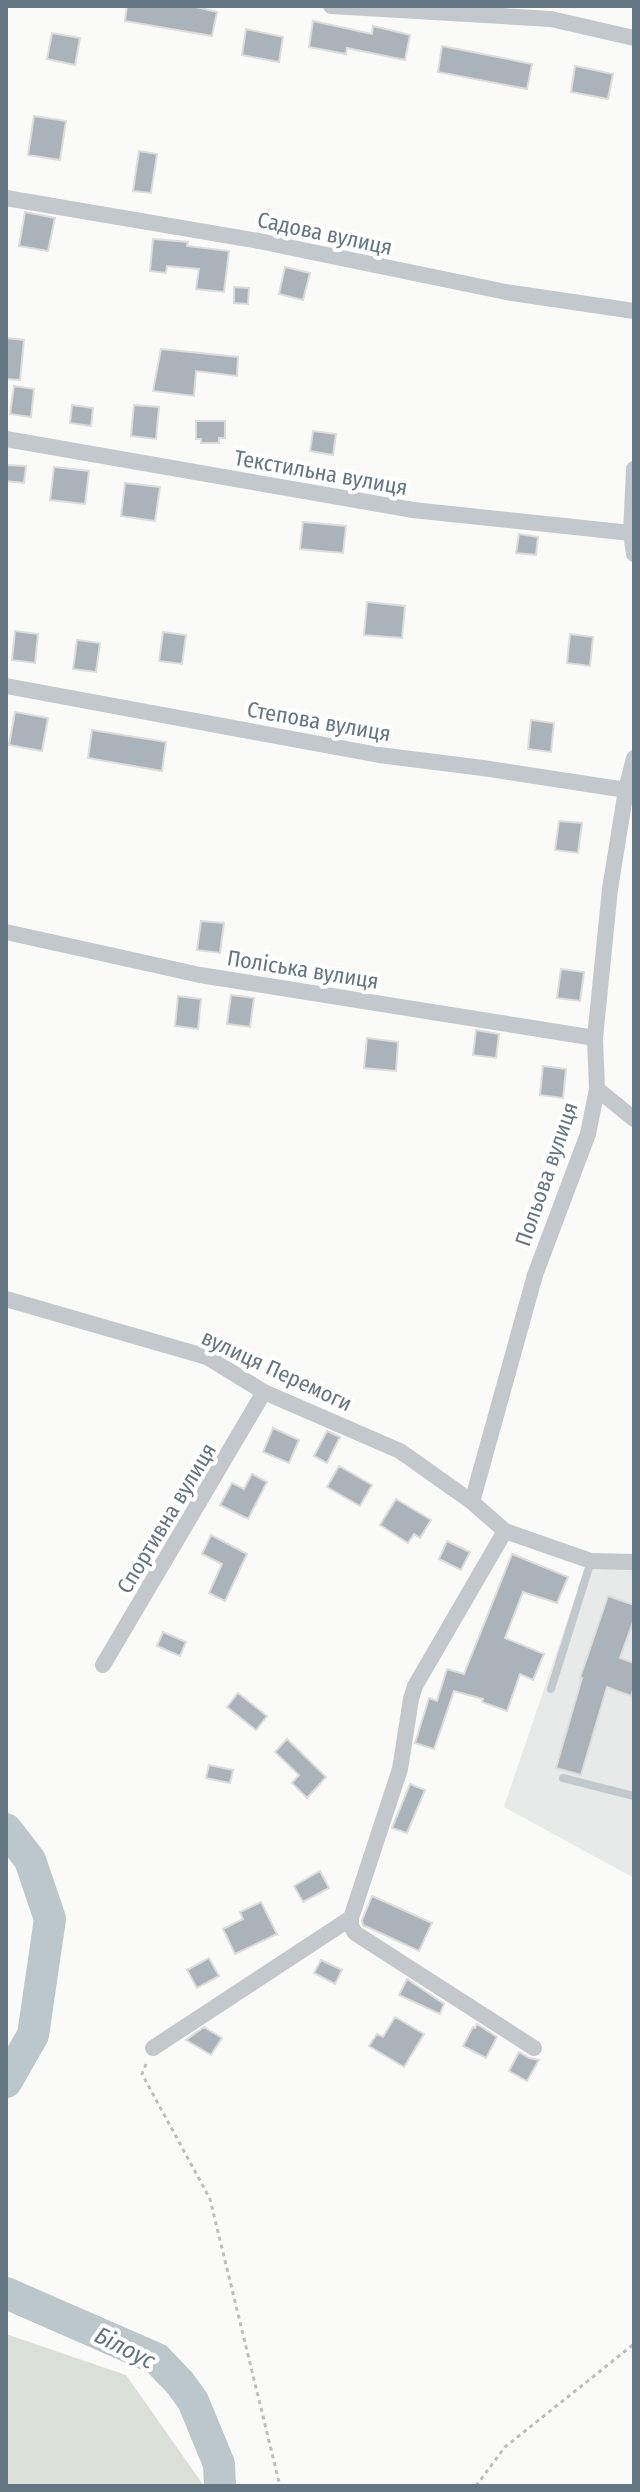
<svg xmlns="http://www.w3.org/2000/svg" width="640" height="2492" font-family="'Fira Sans Condensed',sans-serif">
	<rect width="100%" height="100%" fill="#fafaf8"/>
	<path fill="#e8e9e9" d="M585,1568h49v310l-130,-71z"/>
	<path fill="#dadfd7" d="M6,2334l120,41 78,111h-198z"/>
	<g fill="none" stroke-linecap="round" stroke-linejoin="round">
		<path stroke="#bbc7cb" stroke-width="32" d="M6,1829l24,31 20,59 -17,116 -27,47
			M6,2293l151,66 23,24 13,18 26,63 1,22"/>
	</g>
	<path fill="#aab3b9" stroke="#dcdcda" stroke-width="2" d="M127,6h65l25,6 -5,24 -87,-15z
		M313,21l59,13 1,-8 37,9 -5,25 -58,-12 -1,6 -37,-7z
		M246,29l37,8 -4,25 -37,-7z
		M52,33l28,5 -5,27 -28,-6z
		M442,46l90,18 -5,25 -89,-17z
		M575,66l38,8 -5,25 -37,-7z
		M34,116l32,5 -6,39 -32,-5z
		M139,151l18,3 -6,39 -18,-2z
		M25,212l30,6 -7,33 -29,-5z
		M153,239l35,3 -1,4 42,5 -5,41 -28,-3 3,-20 -32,-3 -1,7 -16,-2z
		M285,267l25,6 -7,27 -24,-6z
		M234,287l15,1 -1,16 -14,-1z
		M6,338l18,2 -4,40 -14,-1z
		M161,349l77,8 -1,19 -41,-5 -2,25 -41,-5z
		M14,386l20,3 -3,28 -21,-3z
		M72,405l21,3 -2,18 -21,-3z
		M134,405l25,2 -3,32 -25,-3z
		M196,421h29v17h-6v5h-18v-4h-5z
		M313,431l23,3 -3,21 -23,-4z
		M6,465l20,1 -2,17 -18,-2z
		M54,467l35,4 -4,33 -35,-4z
		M125,483l35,4 -5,34 -34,-5z
		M303,522l43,4 -3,27 -43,-4z
		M519,534l19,3 -2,18 -20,-2z
		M367,602l38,4 -3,32 -38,-3z
		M15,631l23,3 -3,29 -23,-3z
		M163,632l23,3 -4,29 -23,-3z
		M570,634l23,3 -3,29 -23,-3z
		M77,640l23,3 -4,29 -23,-3z
		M15,712l33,6 -6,33 -33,-6z
		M531,720l23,3 -3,29 -23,-3z
		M92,730l74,12 -4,29 -74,-13z
		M559,821l23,2 -4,30 -23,-3z
		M201,921l23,2 -4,30 -23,-3z
		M561,969l23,3 -4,29 -23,-3z
		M231,995l23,3 -4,29 -23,-3z
		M178,996l23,3 -3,30 -23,-3z
		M476,1030l23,4 -3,24 -23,-3z
		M367,1038l31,4 -2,29 -32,-3z
		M543,1066l23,3 -3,29 -23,-3z
		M273,1428l26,12 -10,23 -26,-11z
		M327,1431l13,6 -13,26 -13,-7z
		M339,1466l33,19 -12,21 -33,-19z
		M252,1474l15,8 -19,37 -28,-14 12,-22 12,6z
		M396,1499l35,21 -11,18 -6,-4 -6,9 -28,-18z
		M211,1535l36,19 -22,47 -16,-8 13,-29 -20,-10z
		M447,1541l23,11 -9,18 -22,-11z
		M512,1554l56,23 -11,26 -34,-11 -18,46 39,16 -11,26 -13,-6 -13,37 -25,-9 1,-3 -29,-8 -20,58 -19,-6 14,-45 8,3 10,-32 17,5z
		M608,1596l26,9v14l-14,39 14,5v24l-3,9 -24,-9 -26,88 -25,-7 26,-90h-2z
		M163,1632l23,10 -6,14 -23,-10z
		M238,1693l29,23 -11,14 -29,-23z
		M287,1739l39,38 -19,21 -15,-15 7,-8 -24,-23z
		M209,1765l24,5 -3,13 -24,-5z
		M410,1784l15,6 -18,43 -15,-5z
		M320,1871l9,17 -26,14 -9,-16z
		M372,1896l60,27 -13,28 -56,-26 -1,-5z
		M261,1902l16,32 -42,20 -12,-25 20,-10 -3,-7z
		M209,1958l10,18 -22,12 -10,-18z
		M321,1960l21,10 -7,14 -21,-11z
		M407,1979l37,25 -4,10 -41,-19z
		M395,2017l29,17 -20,33 -35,-21 8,-12 6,3z
		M477,2024l20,13 -11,21 -23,-12 10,-19 2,1z
		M204,2027l18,11 -11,17 -25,-15z
		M519,2052l10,6 10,2 -12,21 -18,-10z"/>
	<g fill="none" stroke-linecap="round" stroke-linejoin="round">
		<path stroke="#bbbfc2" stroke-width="3" stroke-dasharray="4 4" stroke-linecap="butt" d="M146,2064l-4,10 68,125 70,287
			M476,2486l29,-39 129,-103"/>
		<path stroke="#c3c8cc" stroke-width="8" d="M551,1689l40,-128
			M563,1778l71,18"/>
		<path stroke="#c3c8cc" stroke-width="16" d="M331,6l220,13 83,19
			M6,198l253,43 247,51 128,19
			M6,439l407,71 218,23
			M634,469l-3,64 3,21
			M6,686l373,69 104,13 143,22
			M6,932l194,43 395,63
			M597,1089l37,30
			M6,1299l201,58 57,35 136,59 72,51 33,29 86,30 43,1
			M472,1502l63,-227 53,-141 9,-45 -2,-51 15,-149 16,-99 8,-32
			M103,1665l161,-273
			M351,1918l49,-149 11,-70 4,-13 90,-155
			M153,2048l198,-130v8l4,7 179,115"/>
	</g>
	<g text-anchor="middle" stroke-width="8" stroke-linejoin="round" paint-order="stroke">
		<g font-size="22" fill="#657683" stroke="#fff">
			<text transform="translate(325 233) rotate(12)" y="8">Садова вулиця</text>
			<text transform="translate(321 472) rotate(10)" y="8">Текстильна вулиця</text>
			<text transform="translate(319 721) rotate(10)" y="8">Степова вулиця</text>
			<text transform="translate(303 969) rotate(9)" y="8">Поліська вулиця</text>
			<text transform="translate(546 1174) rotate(-71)" y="8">Польова вулиця</text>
			<text transform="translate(277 1370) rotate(25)" y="8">вулиця Перемоги</text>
			<text transform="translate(166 1518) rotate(-59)" y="8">Спортивна вулиця</text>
		</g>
		<g font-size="24" font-style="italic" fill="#60757c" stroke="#fff">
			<text transform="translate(125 2348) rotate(27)" y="8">Білоус</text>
		</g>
	</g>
	<rect width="640" height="2492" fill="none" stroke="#657683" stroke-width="16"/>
</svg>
